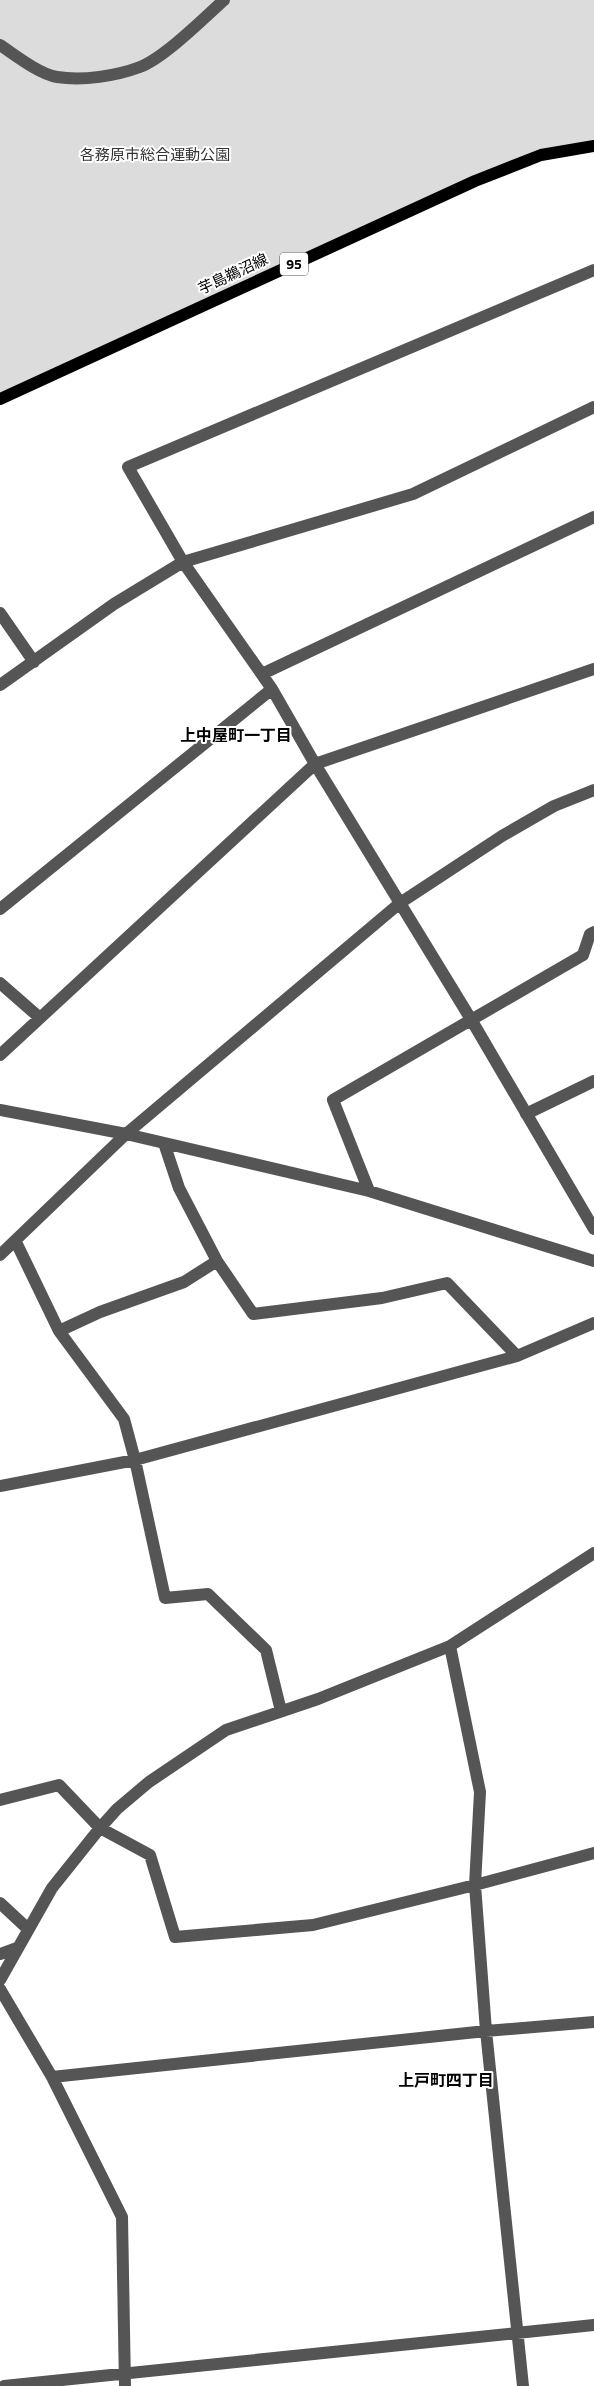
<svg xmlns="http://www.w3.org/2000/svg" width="594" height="2386" font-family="'Titillium Web','Noto Sans JP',sans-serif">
	<rect width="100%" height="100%" fill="#fff"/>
	<path fill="#dcdcdc" d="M0,0h594v146l-53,9 -541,244z"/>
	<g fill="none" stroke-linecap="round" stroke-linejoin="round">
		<path stroke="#555" stroke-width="12" d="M0,45c15,10 39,29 57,32 26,4 59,-1 83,-10 25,-10 63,-48 84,-67
			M594,270l-466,197 55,95 89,127 43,75 157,257 122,208
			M0,613l34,49
			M262,674l332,-157
			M0,685l114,-81 69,-42 230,-68 181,-87
			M0,909l272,-220
			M0,983l40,35
			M0,1055l315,-291 279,-95
			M0,1110l126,24 243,57 225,70
			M526,1114l68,-33
			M164,1143l15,45 38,73
			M369,1191l-36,-91 250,-145 7,-21 4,-2
			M16,1242l43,89 65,88 11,41 30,138 43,-4 58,56 15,61
			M0,1255l126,-121 274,-231 102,-67 52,-30 40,-16
			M59,1331l41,-19 84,-30 33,-21 36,53 129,-16 65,-15 70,73
			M0,1486l135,-26 382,-104 77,-33
			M450,1646l30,146 -5,93 11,146 37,355
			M0,1800l59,-15 41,43 50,27 25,82 138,-12 162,-40 119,-32
			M0,1903l28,26
			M0,1954l17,-6
			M0,1980l52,-92 48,-60 17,-19 32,-27 77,-52 92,-31 132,-53 144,-93
			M0,1989l52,88 70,140 3,169
			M52,2077l434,-46 108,-9
			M4,2386l590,-61"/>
		<path stroke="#000" stroke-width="12" d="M0,399l475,-218 66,-26 53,-9"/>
	</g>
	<g text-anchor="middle" stroke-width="4" stroke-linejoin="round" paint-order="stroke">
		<rect fill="#fff" stroke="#4c4c4c" stroke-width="1" x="280" y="252.5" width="28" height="23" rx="4"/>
		<g font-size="14" font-weight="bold" fill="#000">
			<text x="294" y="269">95</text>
		</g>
		<g font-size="15" fill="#333" stroke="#fff">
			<text x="155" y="160">各務原市総合運動公園</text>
		</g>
		<g font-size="15" fill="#000" stroke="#fff">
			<text transform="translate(233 274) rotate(-25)" y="5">芋島鵜沼線</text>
		</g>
		<g font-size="16" font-weight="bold" fill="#000" stroke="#fff">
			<text x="236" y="741">上中屋町一丁目</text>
			<text x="446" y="2086">上戸町四丁目</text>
		</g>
	</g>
</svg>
